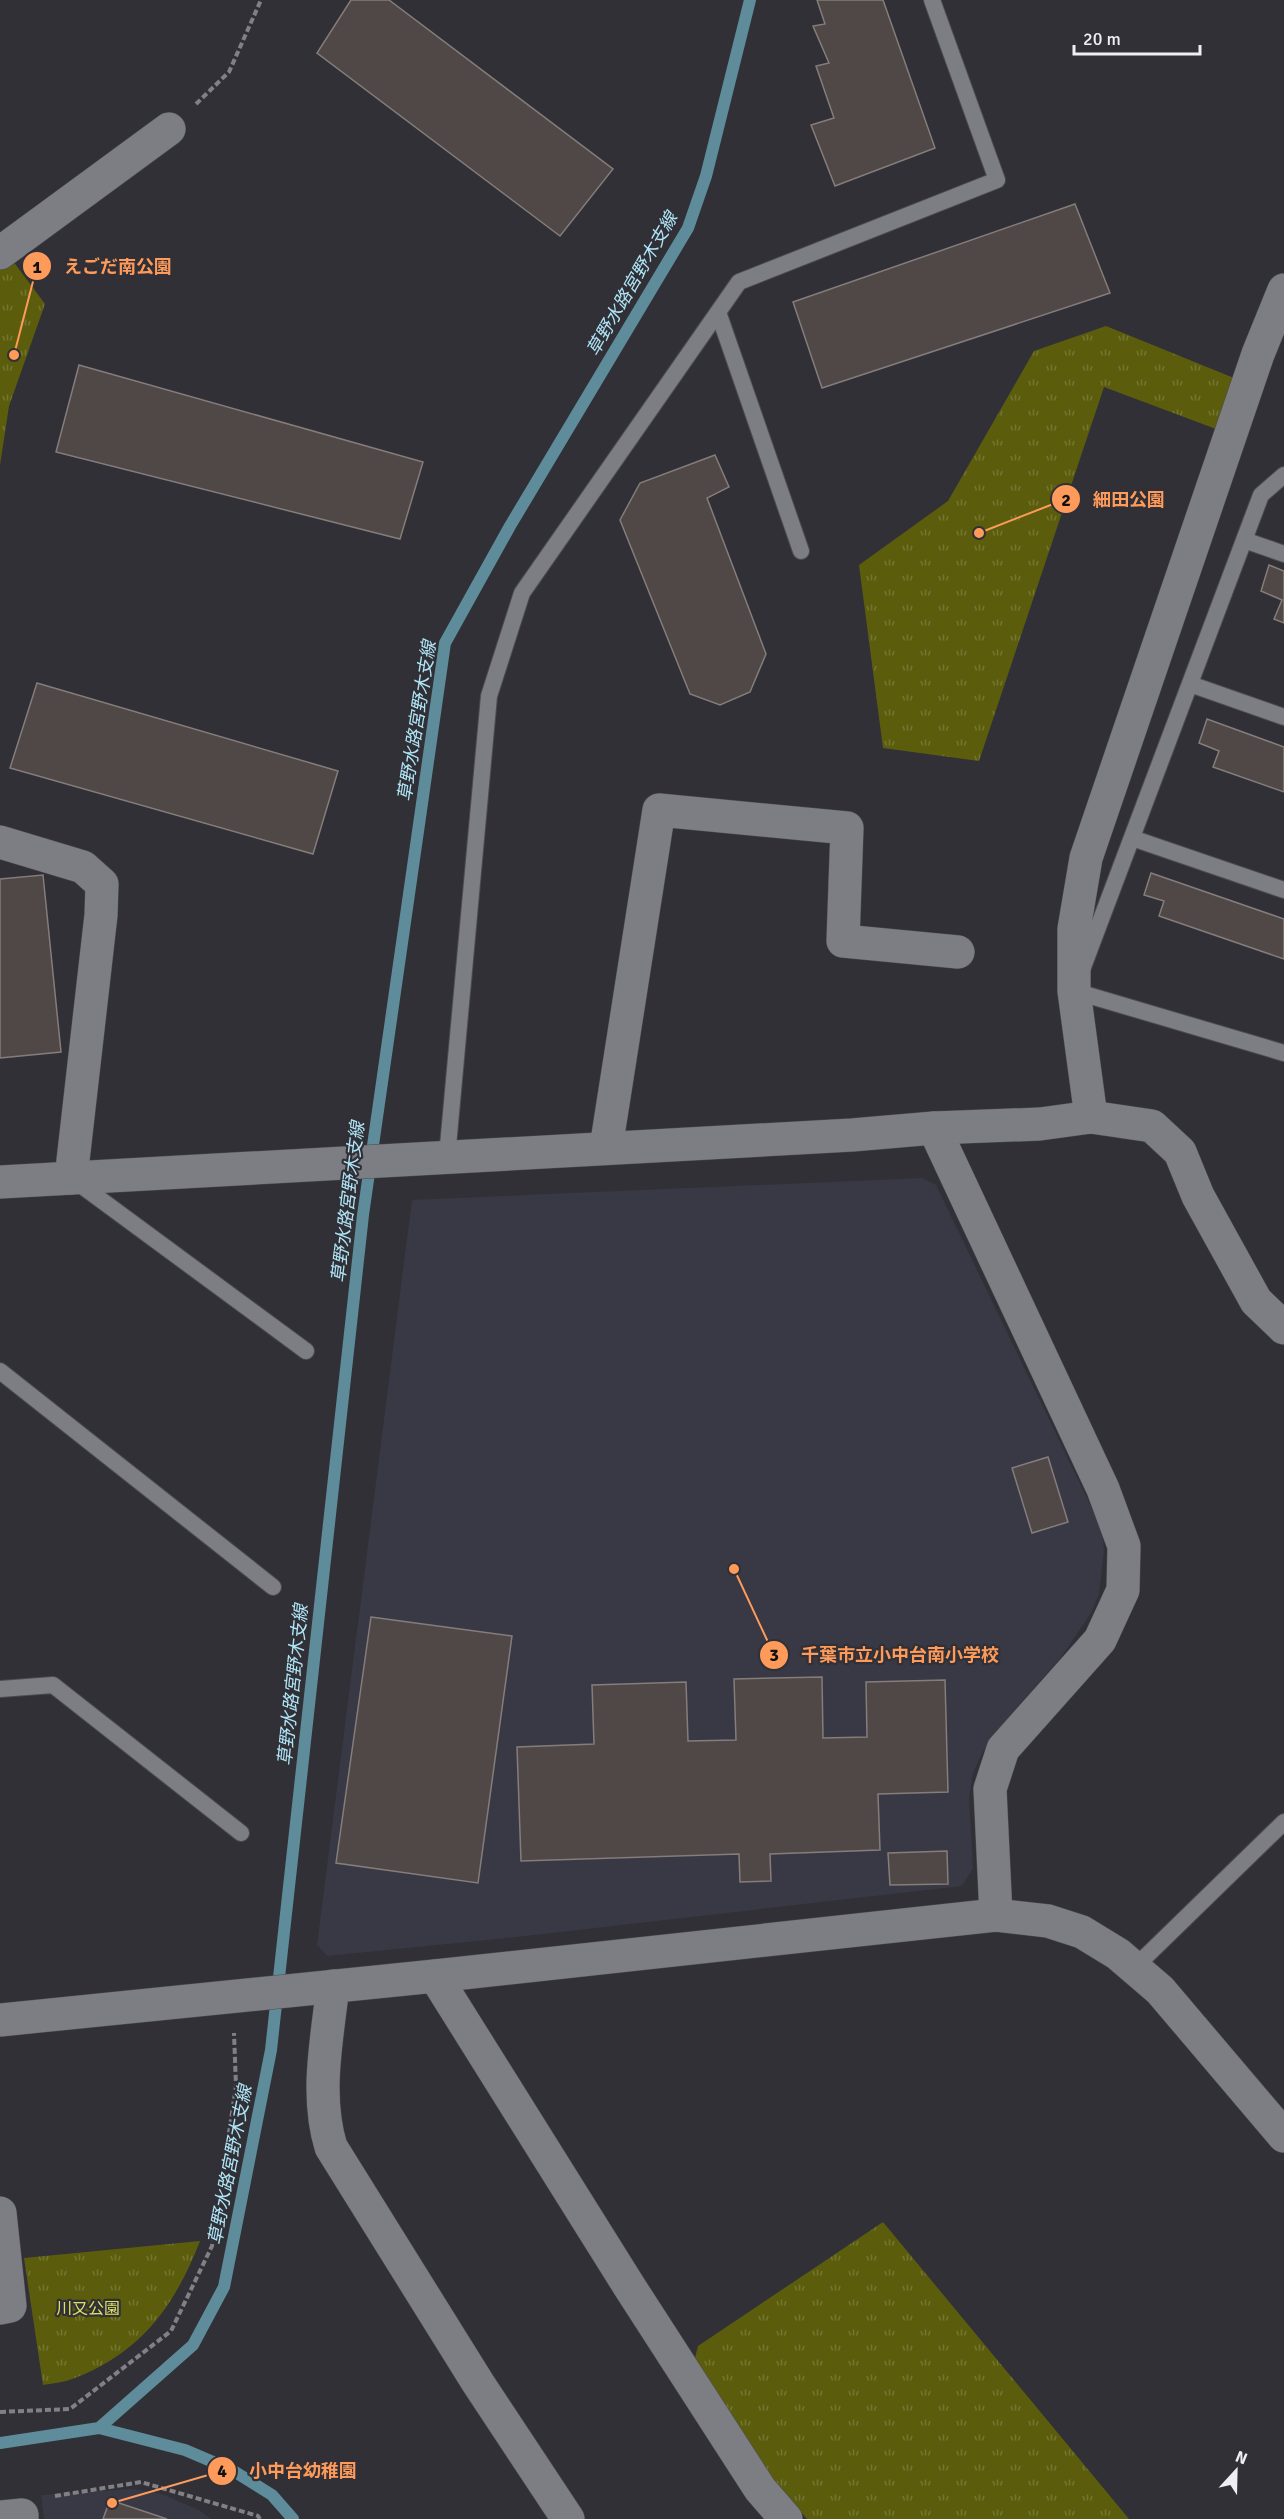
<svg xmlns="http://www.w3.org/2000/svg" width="1284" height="2519" font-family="Signika,'Noto Sans JP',sans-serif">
	<defs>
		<pattern id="park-tufts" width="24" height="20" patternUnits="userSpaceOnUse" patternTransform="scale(1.5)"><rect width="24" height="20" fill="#5b5d0d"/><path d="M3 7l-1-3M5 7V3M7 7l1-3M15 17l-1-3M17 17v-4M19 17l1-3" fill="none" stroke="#737531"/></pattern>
	</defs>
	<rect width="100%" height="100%" fill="#303036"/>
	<path fill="#393945" d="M922,1178l14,7 161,334 6,20 1,13 -5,42 -8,19 -30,44 -68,78 -11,18 -9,20 -4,25 4,70 -11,18 -455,52 -180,18 -10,-11 95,-745z
		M133,2489l26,4 40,17 12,9h-167l-3,-24z"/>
	<path fill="url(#park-tufts)" d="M13,261l32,43 -36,102 -9,59v-198z
		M1106,326l128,52 -18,51 -112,-42 -125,374 -96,-13 -24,-183 89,-64 86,-150z
		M883,2222l246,297h-322l-39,-46 -74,-111 4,-16z
		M200,2241c-25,64 -58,111 -125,137 -9,4 -21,5 -32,7l-19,-127z"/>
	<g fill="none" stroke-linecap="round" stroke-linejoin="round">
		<path stroke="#5e8c9b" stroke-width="12" d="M99,2428l94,-83 31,-58 47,-237 92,-835 82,-572 65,-117 178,-298 18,-52 44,-176
			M0,2443l99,-15 86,22 47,20 40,25 21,24"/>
	</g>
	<path fill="#4f4846" stroke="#847d7b" stroke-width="1.5" d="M351,0h38l224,169 -53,67 -243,-183z
		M817,0h66l52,148 -100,38 -24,-61 23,-7 -18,-52 13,-3 -16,-37 12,-2z
		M1075,204l35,89 -288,95 -29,-86z
		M79,365l344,97 -23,77 -344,-87z
		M715,455l14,32 -22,11 59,156 -16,38 -30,13 -30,-11 -70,-174 20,-37z
		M1269,565l15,6v52l-10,-4 8,-19 -21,-9z
		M37,683l301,88 -25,83 -303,-86z
		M1207,719l77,28v45l-71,-25 6,-16 -20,-8z
		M1151,873l133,46v40l-125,-43 5,-15 -20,-6z
		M43,875l18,177 -61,6v-179z
		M1048,1457l20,65 -36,11 -20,-65z
		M371,1617l141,19 -34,247 -142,-20z
		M822,1677l1,61 44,-1 -1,-55 79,-2 3,112 -70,2 2,56 -110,4 1,27 -31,1 -1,-28 -218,7 -4,-114 77,-3 -2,-59 94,-3 2,59 48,-1 -2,-61z
		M947,1851l1,33 -58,1 -2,-32z
		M110,2500l57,19h-64z"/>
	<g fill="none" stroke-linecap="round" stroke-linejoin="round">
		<g stroke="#4c4c50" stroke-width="18">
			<path id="service" d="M718,312l83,239
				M1284,475l-23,20 -187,496 210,62
				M1244,540l40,14
				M1190,684l94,33
				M1132,838l152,52
				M447,1157l42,-461 33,-103 217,-311 258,-102 -65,-180
				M74,1180l232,171
				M0,1371l273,216
				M0,1689l53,-4 188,148
				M1134,1968l150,-146"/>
		</g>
		<g stroke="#4c4c50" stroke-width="34">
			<path id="minor" d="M0,253l169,-124
				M0,842l83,25 19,17 -1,31 -30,263
				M1091,1117l-17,-126v-62l12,-71 172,-504 26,-64
				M934,1128l169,361 21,57 -1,44 -23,50 -97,109 -13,40 6,126 52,6 34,11 36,22 42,36 124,146
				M606,1148l53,-338 188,18 -4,113 115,11
				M435,1976l194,310 131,203 26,30
				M333,1986c-6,53 -18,109 -2,161l147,236 90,136
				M0,2213l10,93 -10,2
				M0,2517l22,-2v4"/>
		</g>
		<g stroke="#4c4c50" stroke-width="34">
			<path id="tertiary" d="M0,1182l852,-47 82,-7 106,-4 51,-7 61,9 28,26 18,44 58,105 28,27
				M0,2020l435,-44 561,-61"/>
		</g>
		<path stroke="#808086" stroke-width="4" stroke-dasharray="6 3" stroke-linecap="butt" d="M196,104l33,-32 32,-72
			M0,2412l70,-3 101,-78 41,-85 24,-160 -2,-53
			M55,2496l86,-14 117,34 2,3"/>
		<use href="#service" stroke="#7d7d84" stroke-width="16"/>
		<use href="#minor" stroke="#7d7d84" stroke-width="33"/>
		<use href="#tertiary" stroke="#7d7d84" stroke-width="33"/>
	</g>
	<g text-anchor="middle" stroke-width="4.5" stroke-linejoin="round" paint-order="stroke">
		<g font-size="16" fill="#dce163" stroke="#303036">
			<text x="88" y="2314">川又公園</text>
		</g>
		<g font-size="18" font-style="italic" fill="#b0e5f7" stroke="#303036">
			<text transform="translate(632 284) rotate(-60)" y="6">草野水路宮野木支線</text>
			<text transform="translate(417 721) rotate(-81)" y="6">草野水路宮野木支線</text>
			<text transform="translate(348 1202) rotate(-83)" y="6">草野水路宮野木支線</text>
			<text transform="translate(293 1685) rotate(-84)" y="6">草野水路宮野木支線</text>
			<text transform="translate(230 2165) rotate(-79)" y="6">草野水路宮野木支線</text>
		</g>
	</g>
	<path fill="none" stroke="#ff9b5a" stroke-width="2" d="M14 355L37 266M979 533L1066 499M734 1569L774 1655M112 2503L222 2471"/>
	<g fill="#ff9b5a" stroke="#303036" stroke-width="2">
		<circle cx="14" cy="355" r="6"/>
		<circle cx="979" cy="533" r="6"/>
		<circle cx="734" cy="1569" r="6"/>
		<circle cx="112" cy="2503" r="6"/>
		<circle cx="37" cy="266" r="15"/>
		<circle cx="1066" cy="499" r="15"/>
		<circle cx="774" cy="1655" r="15"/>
		<circle cx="222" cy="2471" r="15"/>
	</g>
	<g font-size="18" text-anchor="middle" font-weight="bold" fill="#111">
		<text x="37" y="273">1</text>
		<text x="1066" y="506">2</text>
		<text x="774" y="1661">3</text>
		<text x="222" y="2477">4</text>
	</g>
	<g font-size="18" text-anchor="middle" font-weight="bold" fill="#ff9b5a" stroke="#303036" stroke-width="4.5" stroke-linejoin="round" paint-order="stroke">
		<text x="118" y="273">えごだ南公園</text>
		<text x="1129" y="506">細田公園</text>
		<text x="900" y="1661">千葉市立小中台南小学校</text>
		<text x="303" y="2477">小中台幼稚園</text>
	</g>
	<g transform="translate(1236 2471) rotate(22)" stroke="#303036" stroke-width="4.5" paint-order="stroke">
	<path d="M0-4.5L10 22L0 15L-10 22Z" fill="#efeff3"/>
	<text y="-9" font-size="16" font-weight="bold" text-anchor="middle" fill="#efeff3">N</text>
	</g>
	<path d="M1074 45v9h126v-9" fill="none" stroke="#efeff3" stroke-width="3"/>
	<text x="1083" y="45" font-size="18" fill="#efeff3" stroke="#303036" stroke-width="4.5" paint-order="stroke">20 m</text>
</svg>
